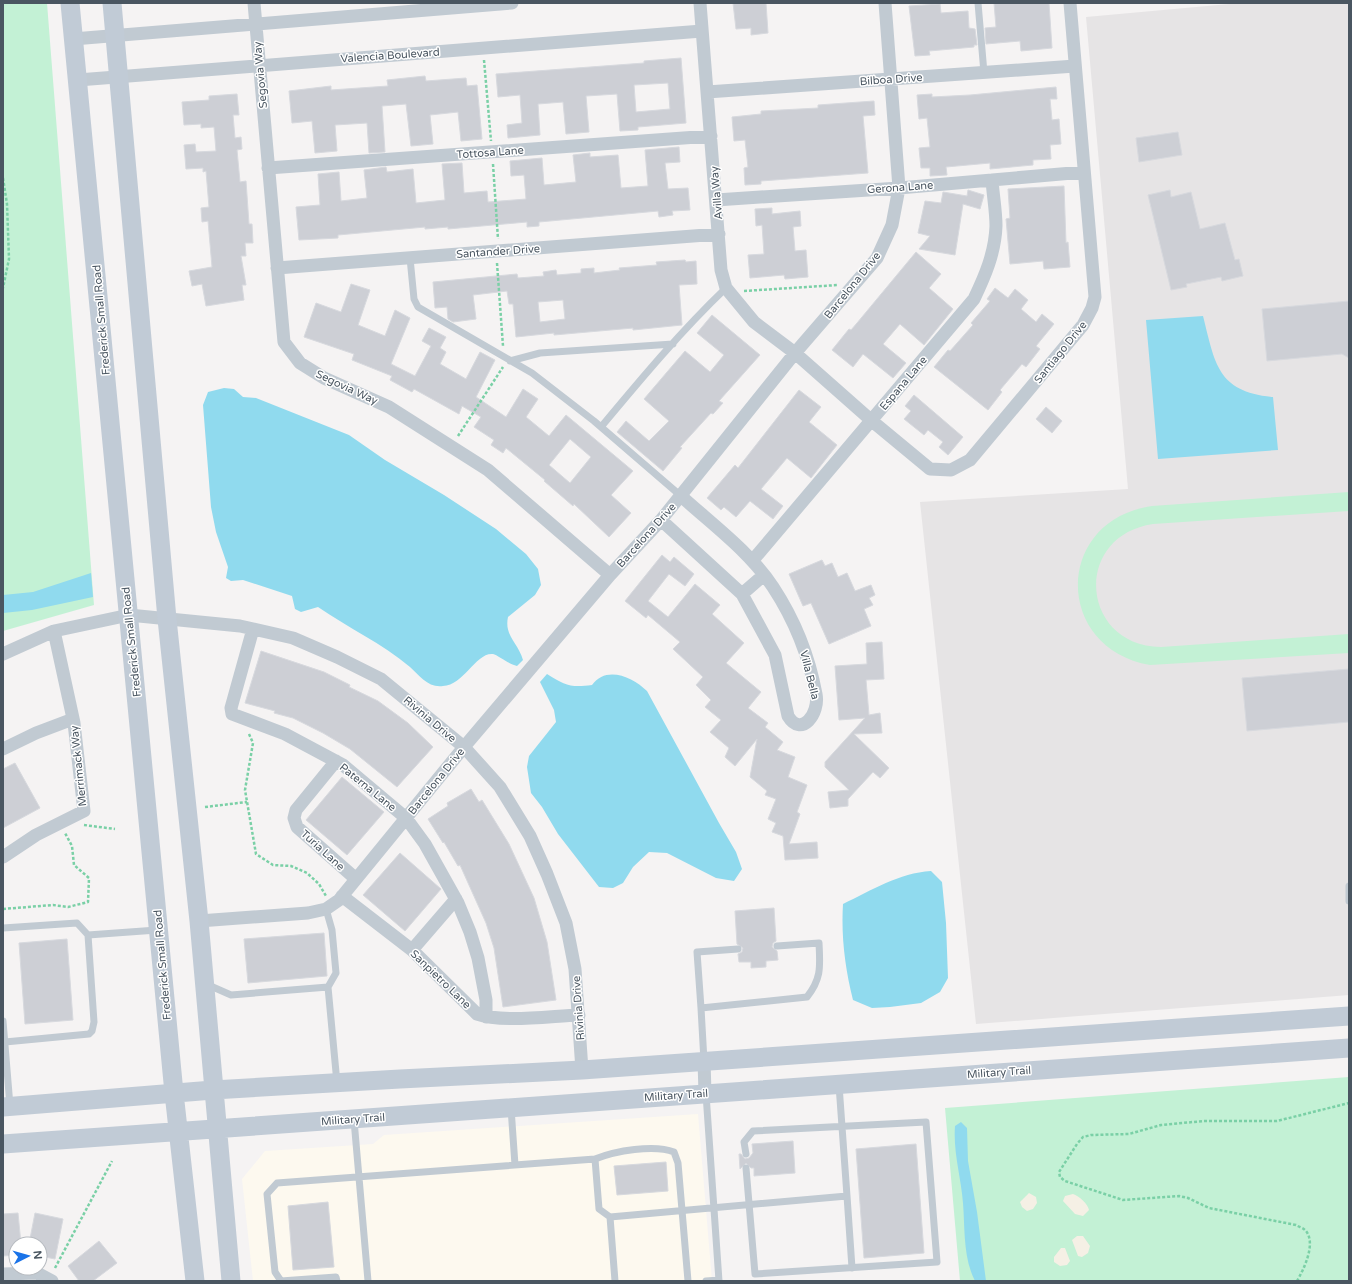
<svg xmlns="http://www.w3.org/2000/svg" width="1352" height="1284" font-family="'Varela Round',sans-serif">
	<rect width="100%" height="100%" fill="#f5f3f3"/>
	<path fill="#fdf9ef" d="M698,1114l14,167h-459l-11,-102 23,-28 108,-7 11,-9z"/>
	<path fill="#e6e4e5" d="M1240,3h109v992l-373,29 -56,-522 208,-13 -42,-472z"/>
	<path fill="#c3f1d5" d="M3,3h44l47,602 -91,26z
		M1349,492v19l-196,13c-81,12 -73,122 8,123l188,-13v19l-199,12c-97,-17 -96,-145 2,-159z
		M1349,1077v204h-389l-15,-173z"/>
	<path fill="#f5f0e5" d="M1029,1193l7,4 1,6 -4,6 -6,2 -5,-4 -2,-5z
		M1073,1194c6,2 15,10 16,16l-6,6 -8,-2 -12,-13 2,-5z
		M1077,1236h6l7,10 -2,7 -6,4 -4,-1 -6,-16z
		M1061,1248h4l5,13 -3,4 -7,1 -6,-4v-5z"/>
	<path fill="#90daee" d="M1203,316c12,47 14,76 70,81l5,53 -120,9 -12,-139z
		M224,388l10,1 9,8 13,1 93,37 36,25 59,35 52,34 30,25 12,15 3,16 -6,10 -27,22c-4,19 10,25 15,43l-6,6c-9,-2 -19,-11 -24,-12 -17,-2 -29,31 -50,32 -15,2 -23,-10 -33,-19 -28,-24 -62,-39 -92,-60l-17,5 -6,-3 -3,-13 -49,-16 -12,1 -5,-3 2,-11 -12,-35 -5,-25 -8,-102 5,-13z
		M91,573l2,24 -61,13 -29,3v-18l30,-3z
		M547,674c18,11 23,14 45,11 14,-20 41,-8 55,6l72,132 17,29 6,17 -8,12 -18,-3 -49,-25 -18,-1 -16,15 -10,16 -10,5 -14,-1 -41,-53 -16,-27 -11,-14 -4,-26 2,-11 27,-34 -2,-12 -14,-28z
		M931,871l11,11 4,41 2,55 -8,14 -19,11 -31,4 -18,1 -19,-8c-8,-32 -12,-64 -10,-96 29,-14 56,-31 88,-33z
		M961,1122l6,6 1,33 9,51 9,69h-11c-12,-23 -10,-53 -12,-78 -2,-26 -10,-51 -8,-77z"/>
	<path fill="#cdcfd5" stroke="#d7d9de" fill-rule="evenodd" d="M733,3h33l2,30 -17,2v-7l-15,1z
		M994,3h55l3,45 -31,3 -1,-10 -34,3 -1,-16 11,-1z
		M940,4l1,9 27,-2 1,17 6,1 2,16h-3v2l-45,4 1,4 -15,1 -6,-50z
		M681,58l5,65 -48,4v3l-18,1 -3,-37 -31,2 3,36 -23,2 -3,-32 -25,2 2,31 -32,3 -1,-13 15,-2 -2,-28 -22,2 -2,-23 148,-11v-2zM668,83l2,26 -34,3 -2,-27z
		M425,76l1,5 40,-3 1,8 10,-1 5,54 -21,2 -3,-29 -28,3 3,29 -22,2 -5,-42 -24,2 3,46 -16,1 -2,-30 -32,2 2,26 -22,2 -3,-32 -20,2 -3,-32 42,-5v4l57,-4 -1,-6z
		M1056,87l1,12h-7l2,21 7,-1 2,25 -11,1 1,14 -18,1v5l-43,4v-6l-44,4 1,8 -17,1v-8h-9l-2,-20 11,-1 -3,-29 -8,1 -2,-24 15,-1v3l38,-2z
		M237,94l2,21h-6l2,23 6,-1 1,12 -5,1 3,32 6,-1 3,43h3l1,19h-8l1,13h-5l5,29h-4l2,15 -38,6 -4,-22 -10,2 -3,-15 23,-4 -4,-46 -6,1 -1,-14 8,-1 -3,-36 -3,1v-4l-17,1 -2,-24 11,-1 1,8 20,-1 -2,-24 -13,1v-4l-17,1 -2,-23 27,-2v-4z
		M874,101l1,14 -12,1 5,57 -107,8v3l-16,1 -1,-17 4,-1 -3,-27 -11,1 -2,-24 29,-3v-3l57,-3v-3z
		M1178,132l4,23 -43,7 -3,-24z
		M679,147l1,15 -15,1 3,26 20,-1 2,22 -18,1 1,4 -14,2 -1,-6 -119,11v4l-12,1v-5l-79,7v-2l-23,2v-2l-87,8v3l-39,2 -3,-33 24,-2 -2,-31 21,-2 2,29 26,-3 -3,-28 22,-3 1,5 26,-3 3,34 29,-3 -3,-36 20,-1 2,30 23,-2 1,11 38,-3 -2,-24 -13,1 -1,-15 32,-3 2,27 32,-3 -3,-27 17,-2v4l28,-2 3,33 27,-2 -3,-36z
		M1064,186l2,57 2,-1 2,25 -26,2 -1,-8 -33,3 -4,-45 4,-1 -2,-29z
		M968,190l16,5 -4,14 -17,-5 -8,51 -36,-6 11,-13 -12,-3 7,-32 16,2 2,-11 24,4z
		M1170,190l1,7 20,-5 9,37 25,-6 10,37 4,-1 4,17 -21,5 -1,-4 -35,7 1,3 -16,3 -23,-95z
		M772,208v6l28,-3 1,15 -8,1 2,24 11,-1 2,27 -23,2 -1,-4 -34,3 -2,-23 16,-1 -2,-29 -6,1 -1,-17z
		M916,252l25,22 -12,14 24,21 -29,36 -24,-21 -17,20 23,19 -13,15 -30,-24 -10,13 -21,-17 17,-21 2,1 6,-7z
		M685,260l1,2 10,-1 1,23 -18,1 3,40 -49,5v-2l-79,7v-2l-38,4 -3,-33h-4l-2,-13 -34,4 3,24 -23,3 -5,-3 -1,-12 -12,1 -2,-26 84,-8 1,4 26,-2 -1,-4 13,-2 1,5 24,-2v-4l13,-1v5l26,-3 -1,-2 38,-3 -1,-3zM563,300l2,19 -25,3 -2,-20z
		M351,284l19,6 -12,35 27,11 10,-26 15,8 -19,46 24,12 16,-30 -9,-5 7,-13 17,9 -6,11 6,4 -6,12 26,15 14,-27 15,8 -19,37 30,20 17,-28 15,10 -12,18 23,19 17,-21 67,56 -22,24 20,18 -22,24 -35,-33 -1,2 -29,-25 1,-1 -39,-32 -3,5 -12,-8 3,-5 -20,-13 7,-10 -19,-11 -3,8 -45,-25 -2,3 -22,-12 2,-4 -40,-16 2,-6 -50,-17 12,-34 25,9zM570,439l21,18 -21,26 -21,-18z
		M995,288l13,10 7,-9 13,11 -7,9 15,13 6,-8 12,10 -18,22 4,3 -14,18 -4,-3 -22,26 2,2 -14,18 -54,-43 14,-17 2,1 23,-26 -2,-2 19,-22 -3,-2z
		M1349,301v57l-7,-4 -75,7 -5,-52z
		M712,315l48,40 -41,46 4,2 -10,11 -2,-1 -31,34 2,1 -19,23 -46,-39 9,-11 23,20 20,-20 -25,-22 41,-48 25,21 14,-17 -27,-22z
		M799,390l22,17 -12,15 28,23 -26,33 -24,-20 -26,31 22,17 -10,13 -23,-18 -14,16 -12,-10 -3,3 -14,-12 28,-33 3,3z
		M914,395l49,42 -15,18 -9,-8 4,-5 -15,-12 -4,5 -20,-16 7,-8 -6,-5z
		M1046,407l16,14 -10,12 -16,-14z
		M662,555l8,7 4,-5 20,17 -9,12 -16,-12 -21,27 20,16 27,-33 25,21 -8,9 32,29 -18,20 35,29 -13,16 20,15 -3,4 18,15 -6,8 18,7 -7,20 19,8 -10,27 3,2 -11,30 28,-2 1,16 -33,2 -2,-24 -11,-4 4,-9 -8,-4 8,-20 -11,-4 2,-4 -17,-14 7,-38 -22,27 -10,-9 4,-9 -19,-16 11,-12 -16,-13 6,-7 -15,-15 7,-8 -30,-28 7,-7 -32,-27 -2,3 -21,-17z
		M822,560l3,6 7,-3 6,14 9,-4 8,18 16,-6 4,10 -6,3 4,7 -9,4 7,17 -42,18 -18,-41 -8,3 -14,-32z
		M882,642l2,37 -18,1 3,35 11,-2 2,20 -28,1 35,34 -9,10 -7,-6 -25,27v7l-18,2 -2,-16 21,-2 -24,-23v-5l40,-44 -26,2 -4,-54 32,-2 -1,-21z
		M261,651l63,21 26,13 -1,2 29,14 30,22 25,24 -36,40 -47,-38 -27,-16 -30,-15 -19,-5 1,-2 -30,-8z
		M1349,669v53l-102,9 -5,-53z
		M15,763l25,45 -37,20v-59z
		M342,777l42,35 -37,43 -41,-35z
		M471,789l8,13 3,-2 27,44 25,54 13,44 9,58 -53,7 -9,-59 -8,-25 -26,-58 -2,1 -14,-24 -1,1 -15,-24 20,-13 -1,-3z
		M400,853l41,36 -36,42 -42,-36z
		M774,908l2,33 -3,2 -1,4 5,4 1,9 -12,1v6l-15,1v-6h-12l-1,-8 4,-2 1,-4 -6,-4 -2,-33z
		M324,933l3,43 -79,7 -4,-44z
		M67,939l6,81 -48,4 -6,-81z
		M793,1141l2,32 -41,3v-8h-3l-5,-5 -6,6 -1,-15h2l4,5 4,-1 4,-5 -1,-9z
		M916,1144l8,109 -60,5 -8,-109z
		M666,1162l2,29 -51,4 -3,-29z
		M328,1202l6,65 -41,3 -5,-64z
		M18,1213l3,31h-5v11l-13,1v-42z
		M35,1213l28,6 -8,40 -15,-3v-12h-11z
		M99,1241l18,22 -24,18h-14l-11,-15z"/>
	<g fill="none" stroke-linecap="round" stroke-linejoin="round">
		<path stroke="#7ad0a6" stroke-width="2.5" stroke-dasharray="3 2" stroke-linecap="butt" d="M484,60l7,81
			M493,164l5,75
			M3,178l4,26 2,55 -6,29
			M497,263l6,83
			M744,291l94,-6
			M458,436l45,-69
			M249,734l4,9 -8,47 11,64 17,11 18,1 16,7 12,11 7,12
			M205,807l42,-5
			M84,825l31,4
			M3,909l50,-4 15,2 20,-5 1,-24 -15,-13 -2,-19 -7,-13
			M55,1268l57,-107
			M1297,1281c7,-12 20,-39 8,-51 -2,-2 -6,-3 -9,-5l-87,-17 -21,-10 -9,-2 -56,4 -58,-19 -5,-4 -1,-5 18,-28 6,-7 8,-2 38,-1 32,-9 43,-4h73l72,-18"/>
		<path stroke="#c1cad2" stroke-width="7" d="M978,3l6,70
			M410,258l4,41 4,8 114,66 62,48 87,75
			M510,361l30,-8 133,-9
			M601,427c40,-48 80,-96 125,-139
			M1349,886v15
			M326,909l6,21 4,43 -8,14
			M3,928l74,-5 11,12
			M206,984l25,11 97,-8 9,96
			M701,1008l-4,-56 41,-3
			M3,1021l7,85
			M5,1042l84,-8 3,-3 2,-9 -6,-87 69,-5
			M704,1061l-3,-53 106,-11c15,-19 13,-31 12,-54l-42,3
			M706,1094l13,187
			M511,1108l4,57
			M354,1120l14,161
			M746,1154l-2,-12 9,-11 173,-9 11,140 -182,12 -9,-106
			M595,1159l4,50 11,8
			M847,1196l5,72
			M337,1281l-1,-4 -55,4 -6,-9 -8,-78 10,-11 318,-24c20,-8 59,-15 79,-7l4,11 10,118
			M615,1281l-5,-64 237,-21 -8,-111
			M706,1281l13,-1"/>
		<path stroke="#c1cad2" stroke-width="13" d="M254,3l30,339 16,21 24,15 65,29 99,63 122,105
			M700,3l21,267 5,18 28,34 41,31 77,68 58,48 21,1 19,-10 113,-135 9,-17 3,-11 -25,-294
			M73,39l439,-36
			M78,80l624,-49
			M707,92l368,-26
			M268,168l443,-32
			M716,200l183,-12 185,-16
			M277,268l442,-34
			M661,520l81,74 33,61 13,61c13,22 32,-2 28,-22 -7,-38 -22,-75 -43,-107 -24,-36 -60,-62 -92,-91
			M753,560l221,-261c11,-23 21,-46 22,-73 0,-15 -3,-31 -4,-46
			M742,594l22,-19
			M253,629l-22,79 1,6 53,20 58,31 63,53 19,26 33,59 12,29 8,26 8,42v17
			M3,654l51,-23 75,-16 111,11 53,12 44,19 44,22 83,68 36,40 30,49 17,38 19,49 9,46 7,101
			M3,749l33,-16 37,-14
			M336,761l-40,49 -2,8 3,9 59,52
			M3,857l33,-22 48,-24 -10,-88 -20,-92
			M342,896l70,54 65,64c26,9 73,2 102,1
			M199,921l109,-8 18,-4 13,-9 125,-153 146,-172 51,-55 134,-167 82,-95 15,-33 7,-37 -14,-185
			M412,950l44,-51
			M704,1061l1,32
			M3,1274l34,-1 15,8"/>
		<path stroke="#c1cbd6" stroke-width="19" d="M70,3l104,1090 21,188
			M112,3l55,616 32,302 32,360
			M3,1107l210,-17 187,-11 182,-9 767,-54
			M3,1144l1346,-96"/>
	</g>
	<g text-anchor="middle" stroke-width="3" stroke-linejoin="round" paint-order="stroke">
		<g font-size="11" fill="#4a5661" stroke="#fff">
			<text transform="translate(390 55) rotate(-4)" y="4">Valencia Boulevard</text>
			<text transform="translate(260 75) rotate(-95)" y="4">Segovia Way</text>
			<text transform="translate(891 79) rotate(-4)" y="4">Bilboa Drive</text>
			<text transform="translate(490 152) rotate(-4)" y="4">Tottosa Lane</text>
			<text transform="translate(900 187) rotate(-4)" y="4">Gerona Lane</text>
			<text transform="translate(716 193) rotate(-95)" y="4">Avilla Way</text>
			<text transform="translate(498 251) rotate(-4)" y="4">Santander Drive</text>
			<text transform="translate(852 285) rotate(-51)" y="4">Barcelona Drive</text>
			<text transform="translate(101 320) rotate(-95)" y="4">Frederick Small Road</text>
			<text transform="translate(1060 352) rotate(-51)" y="4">Santiago Drive</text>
			<text transform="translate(903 383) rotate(-50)" y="4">Espana Lane</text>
			<text transform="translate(347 387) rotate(25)" y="4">Segovia Way</text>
			<text transform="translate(646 535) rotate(-48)" y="4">Barcelona Drive</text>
			<text transform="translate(131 642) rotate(-96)" y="4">Frederick Small Road</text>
			<text transform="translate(810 675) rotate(76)" y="4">Villa Bella</text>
			<text transform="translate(430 719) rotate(40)" y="4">Rivinia Drive</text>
			<text transform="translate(78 766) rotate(-96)" y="4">Merrimack Way</text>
			<text transform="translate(436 781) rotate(-51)" y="4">Barcelona Drive</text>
			<text transform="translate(368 787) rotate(39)" y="4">Paterna Lane</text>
			<text transform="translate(323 850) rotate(42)" y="4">Turia Lane</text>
			<text transform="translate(162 965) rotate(-95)" y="4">Frederick Small Road</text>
			<text transform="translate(441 979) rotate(44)" y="4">Sanpietro Lane</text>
			<text transform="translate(578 1008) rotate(-94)" y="4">Rivinia Drive</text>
			<text transform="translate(999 1072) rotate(-4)" y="4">Military Trail</text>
			<text transform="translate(676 1095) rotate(-4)" y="4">Military Trail</text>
			<text transform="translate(353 1119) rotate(-4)" y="4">Military Trail</text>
		</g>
	</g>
	<rect width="1352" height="1284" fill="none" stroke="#4a5661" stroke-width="8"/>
	<g transform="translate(28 1256) rotate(84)"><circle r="19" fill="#ffffff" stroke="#b7bbc0"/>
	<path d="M0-3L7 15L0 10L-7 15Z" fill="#1a73e8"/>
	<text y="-6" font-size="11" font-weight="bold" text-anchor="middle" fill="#4a5661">N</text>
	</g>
</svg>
